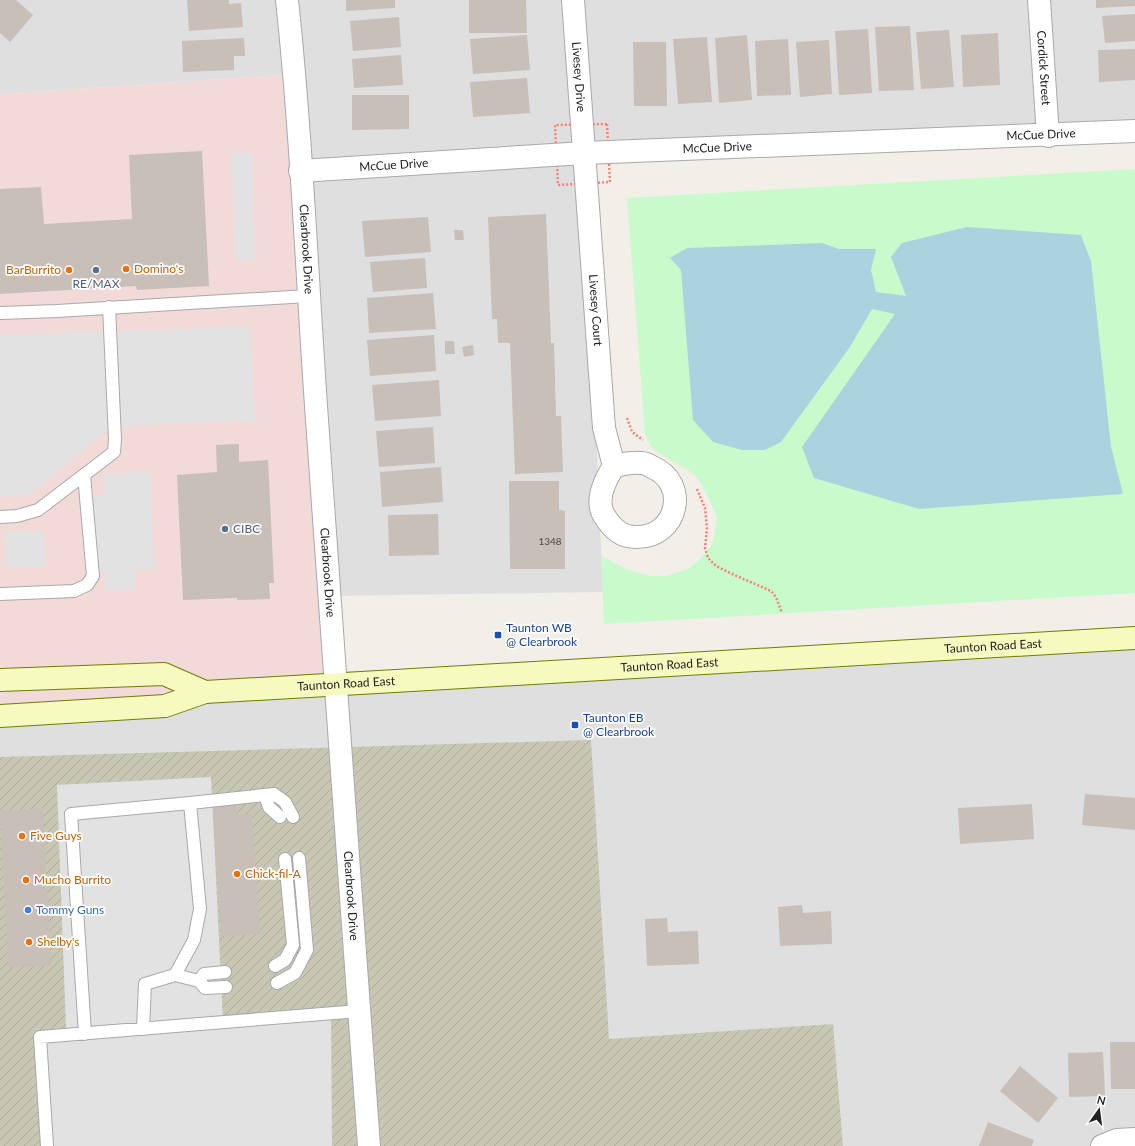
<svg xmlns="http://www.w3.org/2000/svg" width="1135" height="1146" font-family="Lato,sans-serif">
	<defs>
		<pattern id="construction-furrows" width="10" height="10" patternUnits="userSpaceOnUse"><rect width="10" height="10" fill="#c7c7b4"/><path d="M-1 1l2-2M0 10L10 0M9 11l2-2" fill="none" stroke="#abab9a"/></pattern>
	</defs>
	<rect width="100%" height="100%" fill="#f2efe9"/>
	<path fill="#e0dfdf" d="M0,0h1135v132l-551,21 19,439 -274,4 -34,-522 -295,20z
		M1135,638v508h-1133l-2,-21v-408l208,-25z"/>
	<path fill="#f2dad9" d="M295,74l40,610 -335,32v-622z"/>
	<path fill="url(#construction-furrows)" d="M591,740l18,299 224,-15 10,122h-843v-389z"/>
	<path fill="#c8facc" d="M1135,169v424l-531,31 -3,-68 27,14 22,6h16l22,-7 10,-8 13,-15 3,-9 3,-21 -16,-33 -7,-9 -34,-20 -9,-7 -6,-13 -18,-236z"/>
	<path fill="#e2e2e2" d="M251,152l4,107 -19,1 -5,-107z
		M249,327l6,93 -144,7 -82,69 -29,1v-162z
		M150,472l4,97 -18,1v20l-30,1 -1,-19h-17l-3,-75 20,-1 -1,-22z
		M44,531l1,36 -39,1 -1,-36z
		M211,777l12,245 108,-9 1,133h-285l-7,-109 169,-14 -143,5 -9,-243z"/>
	<path fill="#aad3df" d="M967,227l114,8 10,26 20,186 12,47 -204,15 -105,-31 -12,-31 93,-133 -23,-5 -22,38 -69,95 -16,8h-23l-29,-8 -20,-22 -12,-150 -11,-12 17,-10 135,-5 17,6h37l-5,21 5,22 30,4 -15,-39 11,-14z"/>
	<path fill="#c7bfb8" d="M0,0h16l17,15 -23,27 -10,-9z
		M187,0h42v4l12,-1 2,24 -54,4z
		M346,0h49v8l-49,3z
		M469,0h57l1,33h-58z
		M1096,0h39v6l-39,2z
		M1135,14v27l-30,2 -3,-27z
		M399,17l2,30 -48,4 -3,-30z
		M910,26l4,64 -35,1 -4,-64z
		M868,29l4,64 -33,2 -4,-64z
		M949,30l5,57 -33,2 -5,-57z
		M998,33l2,52 -37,2 -2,-52z
		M527,35l3,35 -57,4 -3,-35z
		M747,35l5,65 -33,3 -4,-65z
		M707,37l5,65 -34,2 -5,-65z
		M244,38l1,18h-11v14l-51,2 -1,-31z
		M788,39l3,56 -34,1 -2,-55z
		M829,40l3,54 -32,3 -4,-55z
		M633,42h33l1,64h-33z
		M1135,49v31l-36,2 -1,-32z
		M401,55l2,30 -49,3 -2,-29z
		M527,78l3,35 -57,4 -3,-35z
		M352,95h57v34l-57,1z
		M202,151l7,135 -72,4 -1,-4 -136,8v-105l41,-2 3,37 88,-5 -3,-64z
		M546,214l5,129h3l2,73h5l2,56 -48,2 -5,-131h-12l-1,-24h-5l-4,-102z
		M428,217l3,35 -66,5 -3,-36z
		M454,230h9l1,10h-9z
		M425,258l2,30 -54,4 -3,-30z
		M433,293l3,36 -67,4 -2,-35z
		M434,335l2,36 -66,5 -3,-36z
		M445,341h9l1,13h-10z
		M473,345l1,10 -10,2 -2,-10z
		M439,380l2,36 -66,5 -3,-36z
		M433,427l2,36 -56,4 -3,-36z
		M239,444v18l29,-2 6,123h-5l1,16 -33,1v-2l-54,2 -6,-125 40,-3 -1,-27z
		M441,467l2,35 -61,5 -2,-35z
		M509,481h50v29l6,1v58h-55z
		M438,514l1,41 -50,1 -1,-41z
		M1085,794l50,4v32l-53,-5z
		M1032,804l2,35 -74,5 -2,-36z
		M236,806l1,9 15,-1 8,120 -39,2 -8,-129z
		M43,808l8,158 -43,1 -8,-156z
		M802,905l1,8 28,-2 1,33 -52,2 -2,-39z
		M667,918l1,14 30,-1 1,33 -52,2 -2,-47z
		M1110,1042h25v47h-24z
		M1103,1052l2,44 -36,1 -1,-44z
		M1020,1066l38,32 -20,25 -38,-32z
		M988,1122l46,18 -2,6h-53z"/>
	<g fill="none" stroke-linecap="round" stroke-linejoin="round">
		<g stroke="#a9a9a9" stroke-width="14">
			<path id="service" d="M0,313l57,-2 251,-15
				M0,517l17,-1 21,-6 76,-58 1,-13 -6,-132
				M0,594l74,-3 13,-6 6,-9 -9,-101
				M265,795l4,12 11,10
				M190,803l84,-9 11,8 8,15
				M275,966l10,-6 8,-15 -8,-86
				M175,975l24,6 6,7 21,-1
				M199,981l5,-7 21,-2
				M277,983l18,-10 12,-23 -8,-92
				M85,1034l-14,-220 119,-11 10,106 -6,31 -19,35 -30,9 -2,45
				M47,1146l-7,-109 319,-26"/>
		</g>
		<g stroke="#a9a9a9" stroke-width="24">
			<g id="minor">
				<path id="s1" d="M287,0c15,140 20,280 30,420 16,242 35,484 52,726"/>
				<path id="s2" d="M573,0l31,428 10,38c-9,14 -20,35 -9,51 8,12 16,20 31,20 42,1 54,-54 16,-70 -3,-2 -7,-4 -11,-4 -9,-1 -18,1 -27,3"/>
				<path id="s3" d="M1039,0l9,136"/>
				<path id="s4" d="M300,171l284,-18 551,-22"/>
				<path d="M1102,1146l15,-6 18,-1"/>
			</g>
		</g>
		<g stroke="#707d05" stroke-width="24">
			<g id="secondary">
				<path d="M0,680l164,-6 41,18"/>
				<path id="s5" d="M0,716l165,-10 40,-14 930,-54"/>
			</g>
		</g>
		<path stroke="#fa8072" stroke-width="2.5" stroke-dasharray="2 2" stroke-linecap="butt" d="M607,124l3,58 -52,3 -3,-60z
			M627,418l5,14 11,8
			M697,489l8,19 2,20 -2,20 3,10 8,8 14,7 41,18 5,6 6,16"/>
		<use href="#service" stroke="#fff" stroke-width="12"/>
		<use href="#minor" stroke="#fff" stroke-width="22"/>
		<use href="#secondary" stroke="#f7fabf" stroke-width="22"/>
	</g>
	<g fill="#e8710a" stroke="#fff" stroke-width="1.5">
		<circle cx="126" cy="269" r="4"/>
		<circle cx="69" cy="270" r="4"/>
		<circle cx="22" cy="836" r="4"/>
		<circle cx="237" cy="874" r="4"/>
		<circle cx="26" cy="880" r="4"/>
		<circle cx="29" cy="942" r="4"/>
	</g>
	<g fill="#5c6f8a" stroke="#fff" stroke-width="1.5">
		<circle cx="96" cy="270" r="4"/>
		<circle cx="225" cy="529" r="4"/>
	</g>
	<g fill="#1a4fb4" stroke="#fff" stroke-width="1.5">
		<rect x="494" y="631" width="8" height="8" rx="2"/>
		<rect x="571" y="721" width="8" height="8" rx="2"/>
	</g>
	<circle fill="#3f7fe0" stroke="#fff" stroke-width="1.5" cx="28" cy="910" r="4"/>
	<g text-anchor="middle" stroke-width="3.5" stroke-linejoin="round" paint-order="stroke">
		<g font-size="10" fill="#4b4948">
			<text x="550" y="545">1348</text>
		</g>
		<g font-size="12" fill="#222" stroke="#fff">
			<text dy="4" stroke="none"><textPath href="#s3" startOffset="68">Cordick Street</textPath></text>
			<text dy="4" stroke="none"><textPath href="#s2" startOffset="77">Livesey Drive</textPath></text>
			<text dy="4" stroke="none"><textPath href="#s4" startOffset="742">McCue Drive</textPath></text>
			<text dy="4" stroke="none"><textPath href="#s4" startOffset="418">McCue Drive</textPath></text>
			<text dy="4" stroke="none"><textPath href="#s4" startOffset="94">McCue Drive</textPath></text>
			<text dy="4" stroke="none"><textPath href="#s1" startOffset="250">Clearbrook Drive</textPath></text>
			<text dy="4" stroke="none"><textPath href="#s2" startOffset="311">Livesey Court</textPath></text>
			<text dy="4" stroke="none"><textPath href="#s1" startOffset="574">Clearbrook Drive</textPath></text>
			<text dy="4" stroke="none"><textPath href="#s5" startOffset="997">Taunton Road East</textPath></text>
			<text dy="4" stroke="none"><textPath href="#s5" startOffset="673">Taunton Road East</textPath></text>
			<text dy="4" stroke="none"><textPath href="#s5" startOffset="349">Taunton Road East</textPath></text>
			<text dy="4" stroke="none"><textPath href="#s1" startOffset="898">Clearbrook Drive</textPath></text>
		</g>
		<g font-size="12" fill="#c56008" stroke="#fff" text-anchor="start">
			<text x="134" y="273">Domino's</text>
			<text x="61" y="274" text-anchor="end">BarBurrito</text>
			<text x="30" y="840">Five Guys</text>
			<text x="245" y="878">Chick-fil-A</text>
			<text x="34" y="884">Mucho Burrito</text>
			<text x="37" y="946">Shelby's</text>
		</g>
		<g font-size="12" fill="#4e5e75" stroke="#fff">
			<text x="96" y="288">RE/MAX</text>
			<text x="233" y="533" text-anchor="start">CIBC</text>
		</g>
		<g font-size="12" fill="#164399" stroke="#fff" text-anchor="start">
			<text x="506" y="632">Taunton WB<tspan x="506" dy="14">@ Clearbrook</tspan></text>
			<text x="583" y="722">Taunton EB<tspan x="583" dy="14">@ Clearbrook</tspan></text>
		</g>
		<g font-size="12" fill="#366cbe" stroke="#fff" text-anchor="start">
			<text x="36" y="914">Tommy Guns</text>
		</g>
	</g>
	<g transform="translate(1099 1110) rotate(14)" stroke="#ffffff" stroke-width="3" paint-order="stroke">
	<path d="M0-3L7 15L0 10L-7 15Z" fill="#222222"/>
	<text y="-6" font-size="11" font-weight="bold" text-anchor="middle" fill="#222222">N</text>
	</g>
</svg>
